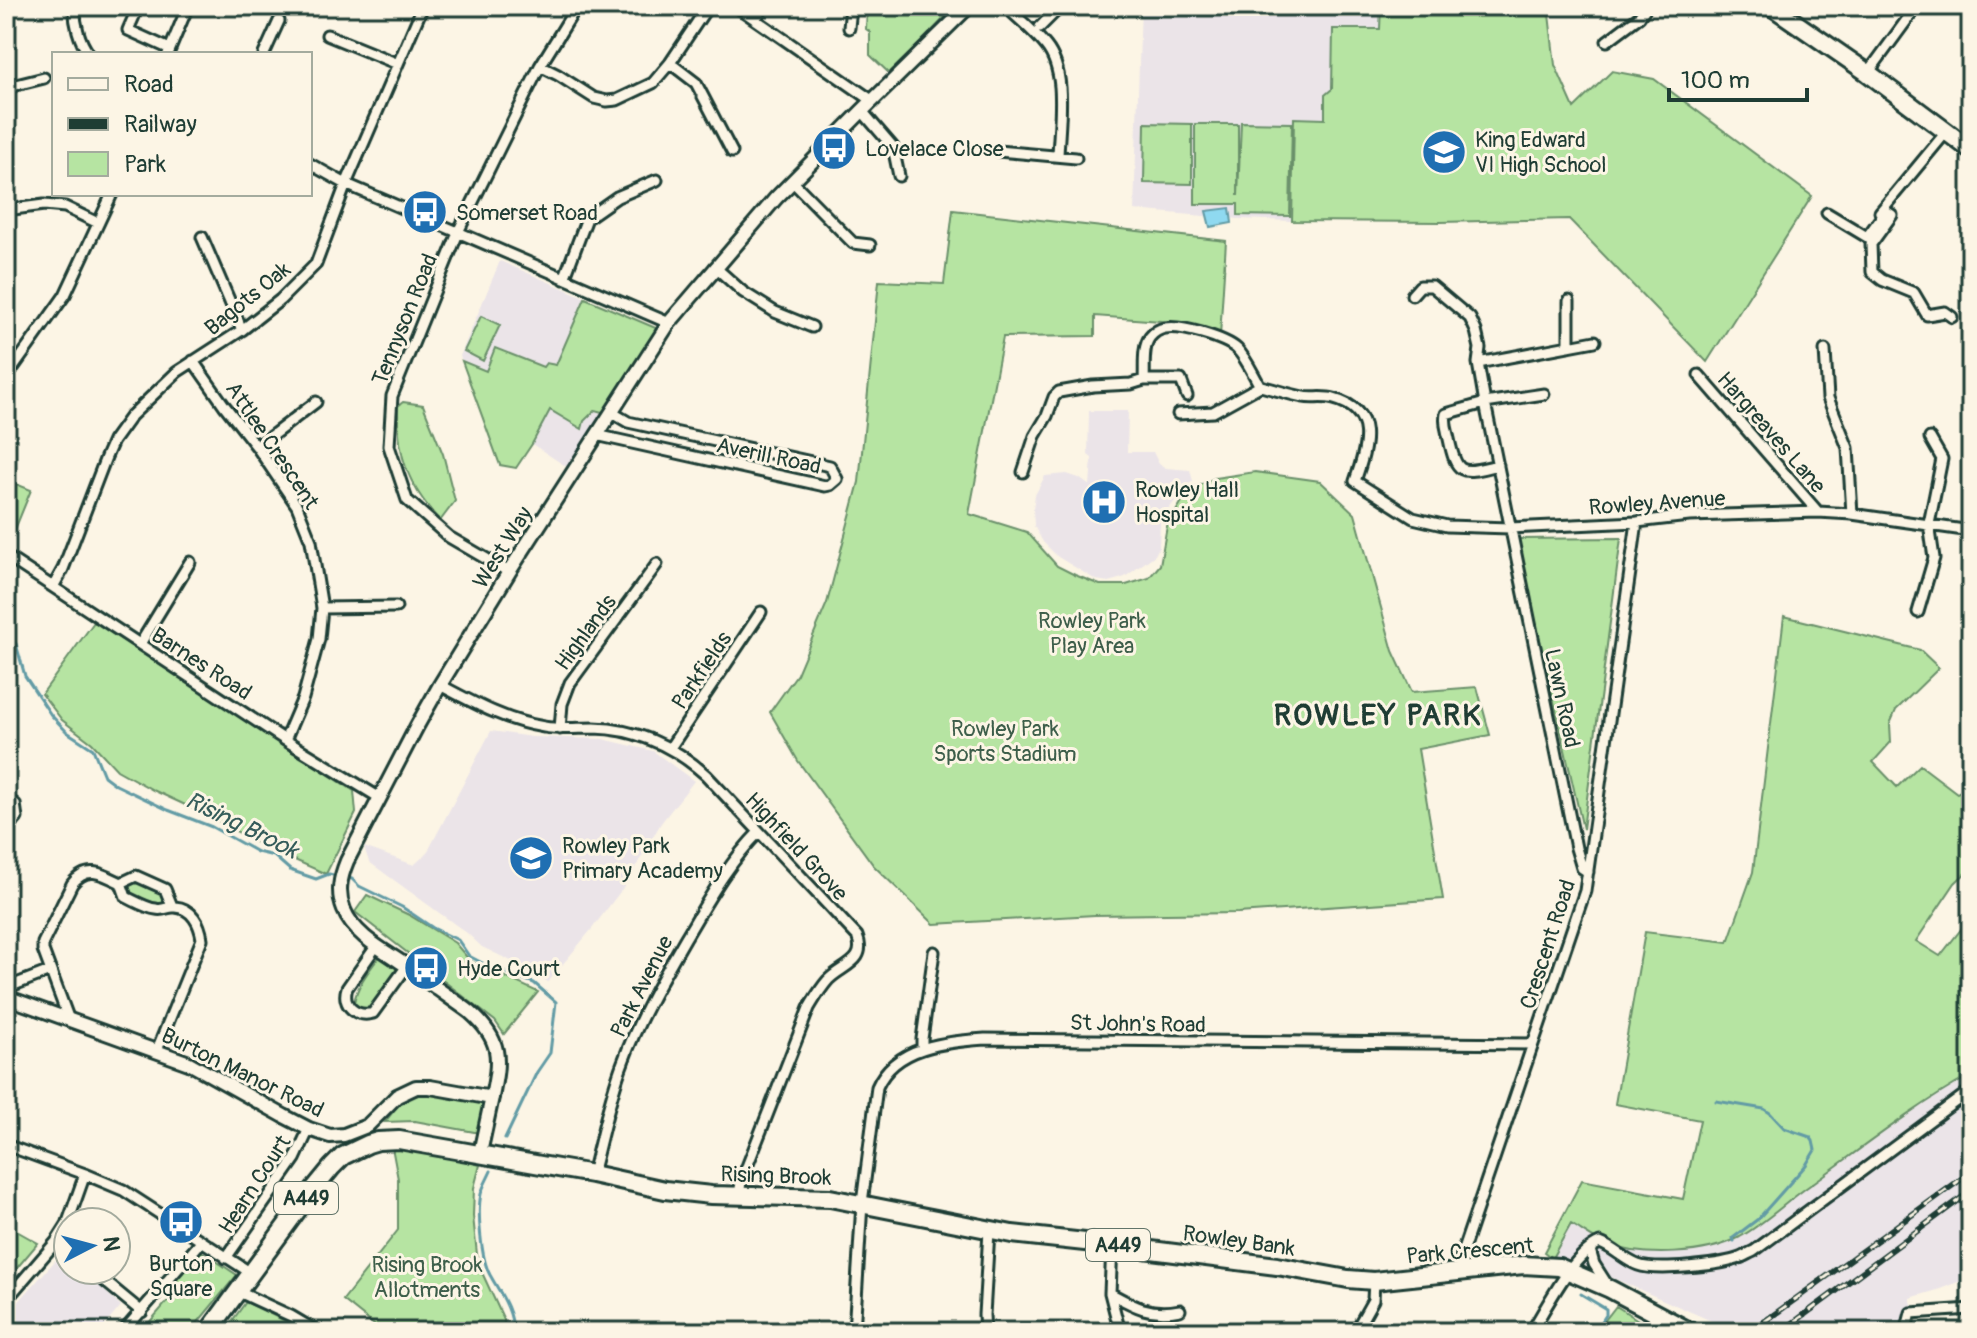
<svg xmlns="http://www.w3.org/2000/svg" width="1977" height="1338" font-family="Pangolin,sans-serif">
	<rect width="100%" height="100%" fill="#fcf5e5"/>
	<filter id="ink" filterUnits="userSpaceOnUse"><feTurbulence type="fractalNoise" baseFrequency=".0125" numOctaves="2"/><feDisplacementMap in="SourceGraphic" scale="16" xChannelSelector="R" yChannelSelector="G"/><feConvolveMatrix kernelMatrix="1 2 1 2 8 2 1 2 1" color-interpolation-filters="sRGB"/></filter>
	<g filter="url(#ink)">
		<path fill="#ebe4e8" d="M1141,6h407l7,59 19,43 38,-37 42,8 158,117 -105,166 -138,-143 -128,3 -148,-1 -54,-2 -105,-9z
			M500,261l158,68 -88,140 -38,-25 -16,24 -16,-3 -40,-109z
			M1089,411h39l-1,41h26l6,12 7,4 24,2 3,11 -9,7 -24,34 -1,25 -4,8 -30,22 -16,5 -13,-2 -38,-23 -15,-15 -9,-16 -1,-17 2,-14 10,-19 22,-2 12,4 11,8 2,-28 -4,-3z
			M491,731l41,6 71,2 50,12 41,30 -33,42 -35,61 -35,46 -43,52 -18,-12 -48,-23 -15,-14 -98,-71 -5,-15 50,18 13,-12z
			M1971,1075v202l-30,12 -31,9 6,18 -4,16h-188l-1,-6 -126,-55 -23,-10 -22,-3 19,-35 36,22 29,5 40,3 62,-15 24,-15 40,-33 143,-101z
			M62,1253l6,5v12h14l39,36 -22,26h-93v-16z"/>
		<path fill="#b6e4a2" stroke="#6a906b" stroke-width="2" d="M867,6h75l8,6 -60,62 -20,-19v-23l-4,-3z
			M1381,6h167l7,59 19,43 38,-37 42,8 158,117 -105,166 -138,-143 -128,3 -149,-1 2,-103 31,1v-24l7,-6 1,-60h47z
			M1241,122l51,1 -2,93 -52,-1v-11h-43v-80h43v72z
			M1145,123l47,1v60l-48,-1z
			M953,210l273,31 -6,95 -59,-15 -66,-5v20l-92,1 -34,177 58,18 30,34 18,9 25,10h26l23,-7 11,-13 7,-39 22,-36 26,-12 40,-6 65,9 35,33 38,137 19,41 65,-5 13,48 -72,14 25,150 -205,14 -143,2 -161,9 -60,-58 -76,-105 -28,-49 27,-38 30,-71 32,-121 20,-201 65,3z
			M585,298l73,31 -52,84 -11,-3 -11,11 -2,8 -32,-19 -18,34 -16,24 -16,-3 -38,-104 24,10 9,-23 48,19 3,-4 10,2z
			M481,316l19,9 -17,36 -19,-10z
			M403,402l20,3 20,49 12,47 -15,20c-33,-37 -43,-65 -42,-115z
			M6,480l25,10 -24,59 -1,-1z
			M1621,538l-38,291 -66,-290z
			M1784,616l136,34 19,18 -43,42 -6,14 1,18 -18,20 24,25 23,-22 37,28 8,-5 6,5v75l-16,15 -39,58 24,15 23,-29 8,2v146c-57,32 -109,73 -162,111 -23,16 -44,37 -69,51 -34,18 -95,21 -132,8 -13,-4 -25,-14 -37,-21l-19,34 -8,-6 38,-72 101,19 17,-79 -85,-16 30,-172 83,10 25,-70z
			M94,622l260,169 2,22 -30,61 -65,-29 -52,-29 -56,-26 -36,-20 -25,-27 -30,-23 -20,-26z
			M134,880l6,1 21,10 5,11 -4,3h-10l-20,-11 -3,-8z
			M367,895l42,20 46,28 15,18 68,31 -34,42 -9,-13 -140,-109z
			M382,953l17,14 -32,45 -10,-4 -3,-5c3,-19 17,-35 28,-50z
			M428,1093l17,1 41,10 -6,29 -65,-12 -30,1 19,-24z
			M392,1147l61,11 27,7 -6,23 -1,28 5,48 26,56 1,12h-122l-40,-32 55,-70v-51z
			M6,1225l32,18 -32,38z
			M201,1251l36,24 -47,57h-49l37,-43 -2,-11 21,-26z
			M246,1302l45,22 -4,8h-63z
			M1616,1306l41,26h-61z"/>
		<path fill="#8fd9f0" stroke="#629ba5" stroke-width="2" d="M1230,208l2,15 -22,4 -4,-16z"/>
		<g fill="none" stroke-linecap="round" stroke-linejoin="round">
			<path stroke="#629ba5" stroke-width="3" d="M6,630l10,14 9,32 26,39 16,17 26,17 11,27 12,9 52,25 44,17 45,25 17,4 16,14 26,9 13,-5 8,2
				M344,877l8,2 7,7 43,21 31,21 25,12 11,16 19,10 46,17 22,19 -6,51 -13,19 -32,67
				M1716,1101l48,8 6,4 14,15 26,9 3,4 2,9 -9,15 -48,54 -25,19 1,3
				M491,1171c-3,7 -8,15 -10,23 -4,18 0,65 9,81 10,18 23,35 23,57
				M1581,1294l25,15v6l-11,17"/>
			<g stroke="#1f3d34" stroke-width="15">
				<path id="street" d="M75,6c-1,16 4,35 14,48
					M736,6l137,95
					M1005,6c14,13 29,25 41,40 22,27 13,77 12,110
					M135,14l-7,16 42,19
					M755,19l10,-13
					M1040,27l21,-21
					M849,28l2,-22
					M327,35l71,29
					M1607,41l32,-24 8,-11
					M168,54l20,-48
					M264,54l15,-33
					M670,63l26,20 36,69
					M540,66l18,9 36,23 13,3 10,-1 36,-17 17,-20 38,-57
					M1868,73l49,-67
					M6,89l10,-4 28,-7
					M862,111l31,36 6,29
					M998,151l78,7
					M310,164l36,20 323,139
					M793,182l60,61 17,2
					M1883,209l9,6 -21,29 1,28 10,8 32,13 13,22 18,-3 7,5
					M6,210l38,-5 21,2 33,16
					M1827,213l40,24 16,-22 -3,-3 67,-81
					M202,237l40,93
					M715,267l28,25 32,20 37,15
					M564,279l23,-61 30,-21 40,-17
					M1412,295l8,-9h12l38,32 6,13 4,17 -2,15 7,40 91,445 6,20 6,4
					M1569,346v-45
					M1825,350l3,48 20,50 4,66
					M193,361l31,44 33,42 40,59 14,35 11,67 -3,31 -16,59 -18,42
					M1478,363l117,-22
					M1699,375l119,137
					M6,378l59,-83 47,-101
					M1187,396l-6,-16h-37c1,-13 -2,-33 6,-43 4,-5 9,-8 15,-9 16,-3 60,10 72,21 9,9 16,25 23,37 14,3 28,8 43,11 10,2 20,-1 31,2 44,12 33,48 21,82l58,37 34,8 63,2 127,-6 52,-6 129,-4 34,2 119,17
					M1178,414l35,-2 47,-26
					M596,435l229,51 5,-1 7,-6 -7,-13 -202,-44 -17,-10
					M257,447l59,-45
					M1498,465c-35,8 -41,13 -49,-26 -2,-9 -5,-16 -3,-25l39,-11 59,-9
					M1023,472l12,-36 12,-20 7,-19 5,-5 34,-6 38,-2 13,-4
					M6,556l279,184 95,58
					M509,572l-60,-35 -42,-37 -18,-54 3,-50 68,-168 80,-162 37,-60
					M53,587l10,-18 43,-112 7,-16 18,-25 46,-44 65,-42 38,-30 36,-36 30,-80 77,-178
					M322,608l74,-1
					M1918,612l16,-54 -5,-34 13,-65 -12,-21
					M140,644l50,-82
					M440,685c34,18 66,36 104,42 16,3 33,1 50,1 43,1 80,18 112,47l151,161c11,26 -15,29 -29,44 -8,9 -13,18 -19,28l-68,174 -2,13
					M560,729l2,-25 8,-21 87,-119
					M670,748l91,-136
					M6,799l9,5 2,14 -11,13
					M121,883l15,-7 29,13 7,17
					M377,945l-30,43c-6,18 10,30 26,25l34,-47
					M6,988l44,-17
					M69,1020l-26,-70v-7l29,-59c15,-20 31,-10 49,-1l5,14c9,4 20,11 30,12 8,2 12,-3 19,-2 17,1 25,17 27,32l-45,111
					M922,1049v-10l12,-87
					M6,1145l79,29 38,16 128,83
					M592,1174c10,-37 17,-76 31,-112 16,-44 40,-85 63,-125 22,-37 43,-75 73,-105
					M68,1222l17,-48
					M56,1242l12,10
					M1112,1245l-2,48 10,39
					M1590,1250l4,14 14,22
					M226,1258l69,-99 14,-30
					M91,1270l51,42
					M1459,1271l3,-18 123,-362 52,-369
					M239,1292l52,24 27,16
					M1110,1293c25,14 41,23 70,17
					M6,1300l50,-58 12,-19
					M570,1331l6,1
					M123,1332l78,-90
					M854,1332l8,-129 15,-116c18,-41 69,-45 108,-48l548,5
					M985,1332l-1,-17 5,-84
					M1355,1332l18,-32 1,-19
					M1531,1332c16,-25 41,-78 69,-89 14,5 24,17 38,22 19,7 80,0 99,-6 6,-2 12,-6 17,-8l217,-161
					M1906,1332l5,-19 60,-4"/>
			</g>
			<g stroke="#1f3d34" stroke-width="18">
				<path id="secondary" d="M6,997l183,66 95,53 25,13 21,7 14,-1 23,-9 30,-30 19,-9h14l62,11
					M480,1153c4,-19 8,-37 12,-56 8,-39 10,-57 -22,-85 -22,-16 -44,-31 -66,-48 -21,-14 -50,-29 -60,-54 -7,-17 -4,-32 3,-49l70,-135 23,-41 69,-113 160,-249 107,-125 86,-87 107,-105"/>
			</g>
			<g stroke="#1f3d34" stroke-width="22">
				<path id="highway" d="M1771,6l97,67 103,77
					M208,1332l96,-131 28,-34 11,-11 25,-12 10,-3 21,-1 193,34 73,16 46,5 119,3 182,36 100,11 165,21 71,13 26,2 149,-16 36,2 51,22 81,43"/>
			</g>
			<use href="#street" stroke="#fcf5e5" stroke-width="9"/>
			<use href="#secondary" stroke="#fcf5e5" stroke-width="12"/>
			<use href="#highway" stroke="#fcf5e5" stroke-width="16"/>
			<g stroke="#1f3d34" stroke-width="6">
				<path id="rail" d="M1750,1332l221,-160
					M1781,1332l190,-141"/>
			</g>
			<use href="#rail" stroke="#fcf5e5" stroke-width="3" stroke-dasharray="9" stroke-linecap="butt"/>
		</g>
	</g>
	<defs>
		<g id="bus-disc" transform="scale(2.3)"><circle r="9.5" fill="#1f6fb2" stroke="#fcf5e5"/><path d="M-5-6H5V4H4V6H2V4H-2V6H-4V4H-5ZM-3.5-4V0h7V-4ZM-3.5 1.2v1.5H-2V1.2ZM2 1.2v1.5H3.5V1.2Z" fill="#fff"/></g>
		<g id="school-disc" transform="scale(2.3)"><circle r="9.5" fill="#1f6fb2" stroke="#fcf5e5"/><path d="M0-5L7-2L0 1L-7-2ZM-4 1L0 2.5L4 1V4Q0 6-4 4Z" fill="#fff"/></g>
		<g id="hospital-disc" transform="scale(2.3)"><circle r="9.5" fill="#1f6fb2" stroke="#fcf5e5"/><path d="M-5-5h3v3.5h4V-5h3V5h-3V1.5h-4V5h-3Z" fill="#fff"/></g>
	</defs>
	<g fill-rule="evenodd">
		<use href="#bus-disc" x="834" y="148"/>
		<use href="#school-disc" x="1444" y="152"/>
		<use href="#bus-disc" x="425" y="212"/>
		<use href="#hospital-disc" x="1104" y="502"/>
		<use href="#school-disc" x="531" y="858"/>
		<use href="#bus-disc" x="426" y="968"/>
		<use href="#bus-disc" x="181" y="1222"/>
	</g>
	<g text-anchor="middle" stroke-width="6" stroke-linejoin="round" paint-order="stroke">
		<g fill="#fcf5e5" stroke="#617469" stroke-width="2">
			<rect x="274" y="1182" width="64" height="32" rx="6"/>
			<rect x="1086" y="1229" width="64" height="32" rx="6"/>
		</g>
		<g font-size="20" font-weight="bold" fill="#1f3d34">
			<text x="306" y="1205">A449</text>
			<text x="1118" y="1252">A449</text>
		</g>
		<g font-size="22" fill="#1f3d34" stroke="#fcf5e5" text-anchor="start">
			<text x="1475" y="147">King Edward<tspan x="1475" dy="25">VI High School</tspan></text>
			<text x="865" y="156">Lovelace Close</text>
			<text x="456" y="220">Somerset Road</text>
			<text x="1135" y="497">Rowley Hall<tspan x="1135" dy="25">Hospital</tspan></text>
			<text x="562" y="853">Rowley Park<tspan x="562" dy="25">Primary Academy</tspan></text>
			<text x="457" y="976">Hyde Court</text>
			<text x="181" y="1271" text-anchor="middle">Burton<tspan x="181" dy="25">Square</tspan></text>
		</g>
		<g font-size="22" fill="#1f3d34" stroke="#fcf5e5">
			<text transform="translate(247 298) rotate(-39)" y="8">Bagots Oak</text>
			<text transform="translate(404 319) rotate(-68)" y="8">Tennyson Road</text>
			<text transform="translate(1772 432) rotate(49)" y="8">Hargreaves Lane</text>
			<text transform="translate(273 445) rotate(56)" y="8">Attlee Crescent</text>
			<text transform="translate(769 455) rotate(12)" y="8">Averill Road</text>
			<text transform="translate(1657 502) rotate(-4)" y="8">Rowley Avenue</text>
			<text transform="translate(502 547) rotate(-58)" y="8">West Way</text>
			<text transform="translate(585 632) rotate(-54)" y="8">Highlands</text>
			<text transform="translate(202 663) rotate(33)" y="8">Barnes Road</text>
			<text transform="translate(701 670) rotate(-56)" y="8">Parkfields</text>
			<text transform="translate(1563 698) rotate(78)" y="8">Lawn Road</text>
			<text transform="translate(797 846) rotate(47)" y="8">Highfield Grove</text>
			<text transform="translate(1547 944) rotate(-72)" y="8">Crescent Road</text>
			<text transform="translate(641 986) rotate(-63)" y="8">Park Avenue</text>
			<text transform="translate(1138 1023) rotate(1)" y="8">St John's Road</text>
			<text transform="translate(243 1072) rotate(26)" y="8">Burton Manor Road</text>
			<text transform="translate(776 1175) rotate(2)" y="8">Rising Brook</text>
			<text transform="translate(254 1184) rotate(-57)" y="8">Hearn Court</text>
			<text transform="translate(1239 1240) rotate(8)" y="8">Rowley Bank</text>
			<text transform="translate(1470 1250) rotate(-5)" y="8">Park Crescent</text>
		</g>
		<g font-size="22" fill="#3d5e4a" stroke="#fcf5e5">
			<text x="1092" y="628">Rowley Park<tspan x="1092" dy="25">Play Area</tspan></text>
			<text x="1005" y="736">Rowley Park<tspan x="1005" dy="25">Sports Stadium</tspan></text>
			<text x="427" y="1272">Rising Brook<tspan x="427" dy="25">Allotments</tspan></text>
		</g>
		<g font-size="24" font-style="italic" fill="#355c5a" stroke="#fcf5e5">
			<text transform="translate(242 825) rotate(26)" y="8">Rising Brook</text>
		</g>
		<g font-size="30" font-weight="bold" letter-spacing="2" fill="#1f3d34" stroke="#fcf5e5">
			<text x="1378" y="725">ROWLEY PARK</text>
		</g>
	</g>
	<rect width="1977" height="1338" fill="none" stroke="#fcf5e5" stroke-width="32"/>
	<rect x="16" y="16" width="1945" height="1306" fill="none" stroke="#1f3d34" stroke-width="3" filter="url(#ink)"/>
	<rect x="52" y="52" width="260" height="144" fill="#fcf5e5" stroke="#a4ab9e" stroke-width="2"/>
	<rect x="68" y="78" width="40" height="12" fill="#fcf5e5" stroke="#a4ab9e" stroke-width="2"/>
	<text x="124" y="92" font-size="24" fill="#1f3d34">Road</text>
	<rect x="68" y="118" width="40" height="12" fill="#1f3d34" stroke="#a4ab9e" stroke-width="2"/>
	<text x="124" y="132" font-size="24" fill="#1f3d34">Railway</text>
	<rect x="68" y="152" width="40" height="24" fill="#b6e4a2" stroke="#a4ab9e" stroke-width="2"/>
	<text x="124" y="172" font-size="24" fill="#1f3d34">Park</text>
	<g transform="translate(92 1246) rotate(84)"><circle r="38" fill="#fcf5e5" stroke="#a4ab9e" stroke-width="2"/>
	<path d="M0-6L14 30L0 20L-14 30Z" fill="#1f6fb2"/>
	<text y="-12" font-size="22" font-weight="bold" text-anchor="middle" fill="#1f3d34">N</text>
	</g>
	<path d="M1669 88v12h138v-12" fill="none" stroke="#1f3d34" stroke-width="4"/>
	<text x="1681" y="88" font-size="24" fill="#1f3d34" stroke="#fcf5e5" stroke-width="6" paint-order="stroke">100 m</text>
</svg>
